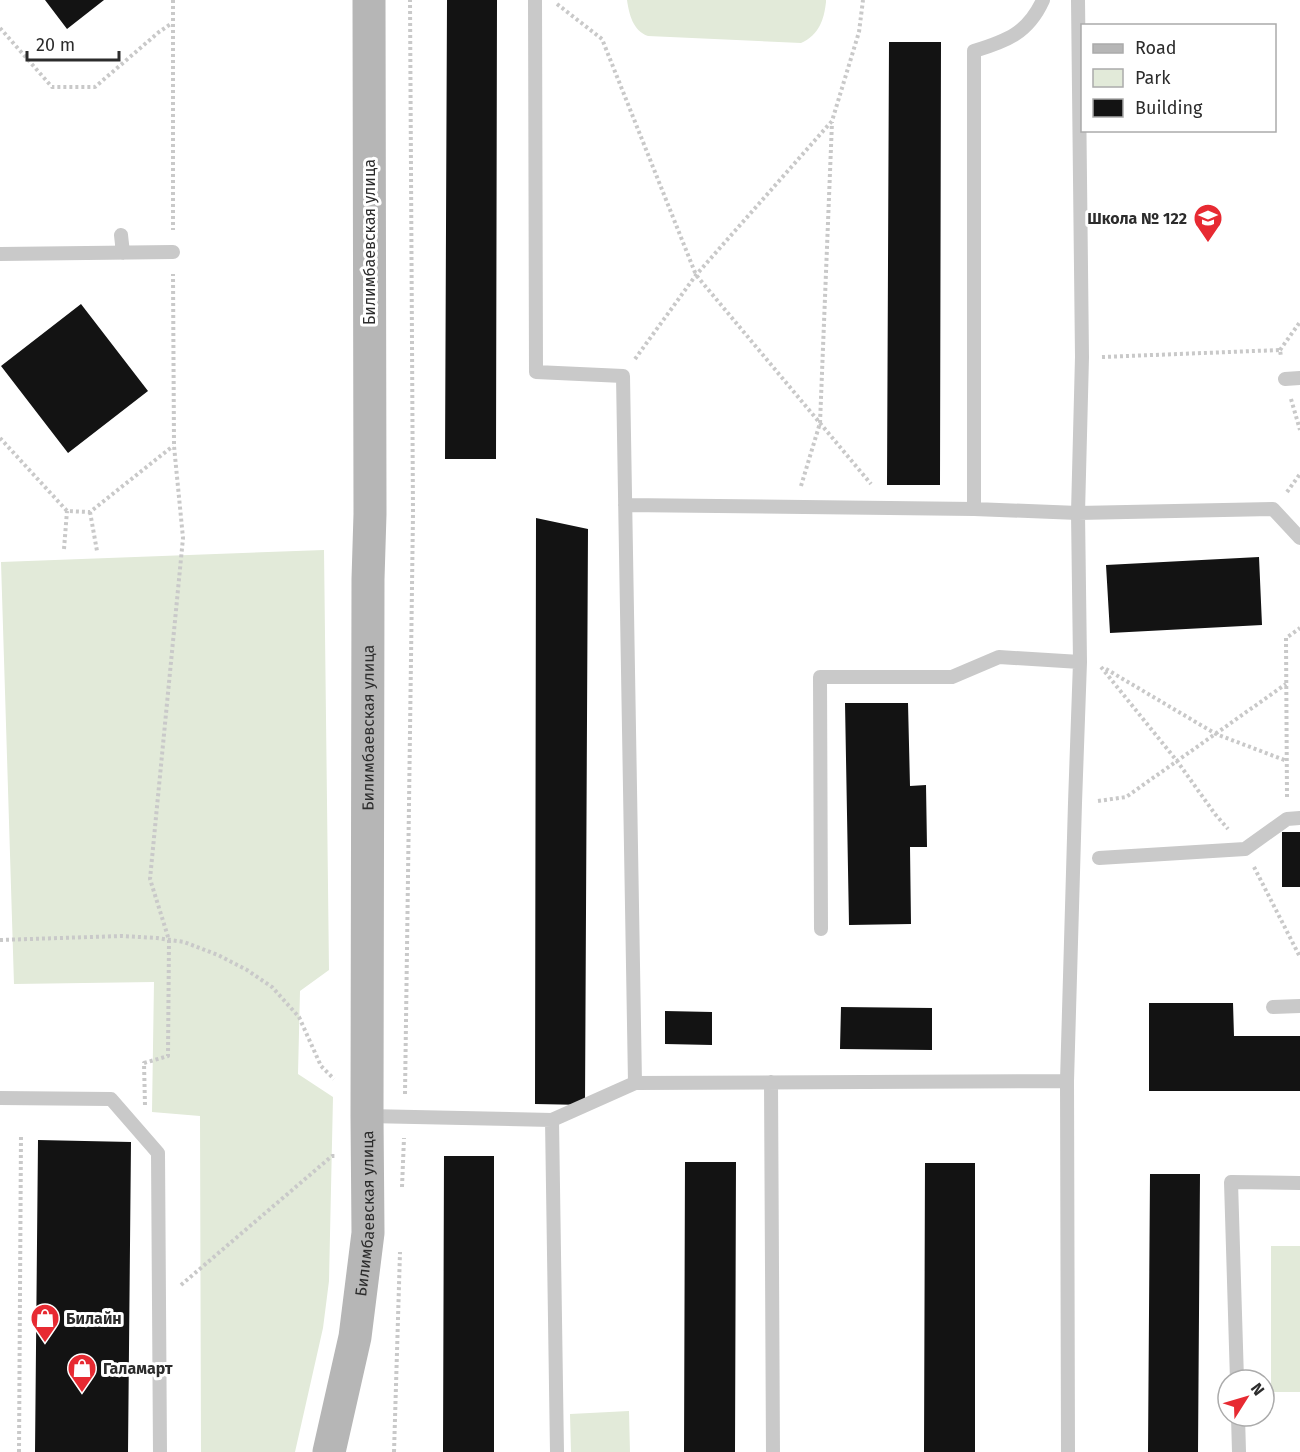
<svg xmlns="http://www.w3.org/2000/svg" width="1300" height="1452" font-family="'Fira Sans',sans-serif">
	<rect width="100%" height="100%" fill="#fff"/>
	<path fill="#e2ead9" d="M627,0h199v2c-2,18 -7,33 -25,41l-153,-7c-15,-5 -19,-22 -21,-36z
		M324,550l5,420 -29,21 -2,83 35,23 -4,184 -6,47 -28,124h-94l-1,-336 -48,-4 2,-130 -140,2 -13,-422z
		M1271,1246h29v146h-29z
		M629,1411l1,41h-59l-1,-38z"/>
	<path fill="#131313" d="M45,0h59l-37,29z
		M447,0h50l-1,459h-51z
		M889,42h52l-1,443h-53z
		M81,304l67,87 -80,62 -67,-87z
		M536,518l52,11 -3,576 -50,-1z
		M1259,557l3,68 -152,8 -4,-68z
		M845,703h63l2,83 16,-1 1,62h-17l1,77 -62,1z
		M1282,832h18v55h-18z
		M1149,1003h84l1,33h66v55h-151z
		M841,1007l91,1v42l-92,-1z
		M665,1011l47,1v33l-47,-1z
		M38,1140l93,2 -3,310h-93z
		M444,1156h50v296h-51z
		M685,1162h51l-1,290h-51z
		M925,1163h50v289h-51z
		M1150,1174h50l-2,278h-50z"/>
	<g fill="none" stroke-linecap="round" stroke-linejoin="round">
		<path stroke="#c9c9c9" stroke-width="4" stroke-dasharray="3 3" stroke-linecap="butt" d="M173,0v230
			M557,4l45,35 94,236 175,209
			M0,28l52,59h43l64,-55 13,-9
			M1280,350l20,-28
			M1102,357l178,-7 1,7
			M635,359l61,-84 136,-154 27,-89 4,-32
			M1291,399l9,31
			M0,438l67,73 23,1 83,-66
			M801,486l19,-63 12,-301
			M1287,492l13,-18
			M90,512l7,39
			M64,549l3,-38
			M1101,667l76,94 38,53 13,15
			M1106,669l110,65 71,27
			M1287,797l-1,-159 14,-10
			M1098,801l28,-4 160,-113
			M1254,867l46,90
			M0,940l121,-4 36,2 27,4 34,13 29,15 25,17 27,30 22,49 13,13
			M405,1094l8,-580 -3,-514
			M145,1105l-1,-42 24,-7 1,-116 -19,-61 33,-341 -9,-92 -1,-172
			M402,1187l2,-49
			M181,1285l151,-129h4
			M19,1452l2,-318
			M394,1452l6,-200"/>
		<path stroke="#c9c9c9" stroke-width="14" d="M535,0l1,372 87,4 12,707 432,-2
			M121,235l2,18
			M0,254l173,-2
			M1285,379l15,-1
			M625,505l349,4 104,4 195,-4 27,29
			M974,509v-458c33,-10 54,-18 69,-51
			M1099,858l146,-9 42,-30 13,-1
			M821,929l-1,-252h132l47,-20 81,5
			M1273,1007l27,-1
			M771,1082l2,370
			M0,1098l111,1 47,54 2,299
			M367,1116l185,4 5,332
			M552,1120l83,-37
			M1237,1380l-6,-198 69,1
			M1238,1416l1,36
			M1068,1452l-1,-371 8,-278 5,-141 -2,-149 4,-156 -4,-357"/>
		<path stroke="#b6b6b6" stroke-width="33" id="s1" d="M329,1452l26,-115 13,-104 -1,-117 1,-537 2,-65 -1,-514"/>
	</g>
	<defs>
		<g id="school-pin" transform="scale(1.5)"><path d="M0 17L-7.5 6A9.5 9.5 0 1 1 7.5 6Z" fill="#e72a32" stroke="#fff"/><path d="M0-5L7-2L0 1L-7-2ZM-4 1L0 2.5L4 1V4Q0 6-4 4Z" fill="#fff"/></g>
		<g id="shop-pin" transform="scale(1.5)"><path d="M0 17L-7.5 6A9.5 9.5 0 1 1 7.5 6Z" fill="#e72a32" stroke="#fff"/><path d="M-5-2.5h2.3a2.7 3.5 0 0 1 5.4 0H5L5.5 6h-11ZM-1.5-2.5h3a1.5 2.3 0 0 0-3 0Z" fill="#fff"/></g>
	</defs>
	<g fill-rule="evenodd">
		<use href="#school-pin" x="1208" y="218"/>
		<use href="#shop-pin" x="45" y="1318"/>
		<use href="#shop-pin" x="82" y="1368"/>
	</g>
	<g text-anchor="middle" stroke-width="6" stroke-linejoin="round" paint-order="stroke">
		<g font-size="16" font-weight="bold" fill="#2c2c2c" stroke="#fff" text-anchor="start">
			<text x="1187" y="224" text-anchor="end">Школа № 122</text>
			<text x="66" y="1324">Билайн</text>
			<text x="103" y="1374">Галамарт</text>
		</g>
		<g font-size="16" fill="#2c2c2c" stroke="#fff">
			<text transform="translate(369 242) rotate(-90)" y="6">Билимбаевская улица</text>
			<text dy="6" stroke="none"><textPath href="#s1" startOffset="728">Билимбаевская улица</textPath></text>
			<text dy="6" stroke="none"><textPath href="#s1" startOffset="242">Билимбаевская улица</textPath></text>
		</g>
	</g>
	<rect x="1081" y="24" width="195" height="108" fill="#ffffff" stroke="#ababab" stroke-width="1.5"/>
	<rect x="1093" y="44" width="30" height="9" fill="#b6b6b6" stroke="#ababab" stroke-width="1.5"/>
	<text x="1135" y="54" font-size="18" fill="#2c2c2c">Road</text>
	<rect x="1093" y="69" width="30" height="18" fill="#e2ead9" stroke="#ababab" stroke-width="1.5"/>
	<text x="1135" y="84" font-size="18" fill="#2c2c2c">Park</text>
	<rect x="1093" y="99" width="30" height="18" fill="#131313" stroke="#ababab" stroke-width="1.5"/>
	<text x="1135" y="114" font-size="18" fill="#2c2c2c">Building</text>
	<g transform="translate(1246 1398) rotate(53)"><circle r="28" fill="#ffffff" stroke="#ababab" stroke-width="1.5"/>
	<path d="M0-4.5L10 22L0 15L-10 22Z" fill="#e72a32"/>
	<text y="-9" font-size="16" font-weight="bold" text-anchor="middle" fill="#2c2c2c">N</text>
	</g>
	<path d="M27 51v9h92v-9" fill="none" stroke="#2c2c2c" stroke-width="3"/>
	<text x="36" y="51" font-size="18" fill="#2c2c2c" stroke="#ffffff" stroke-width="4.5" paint-order="stroke">20 m</text>
</svg>
